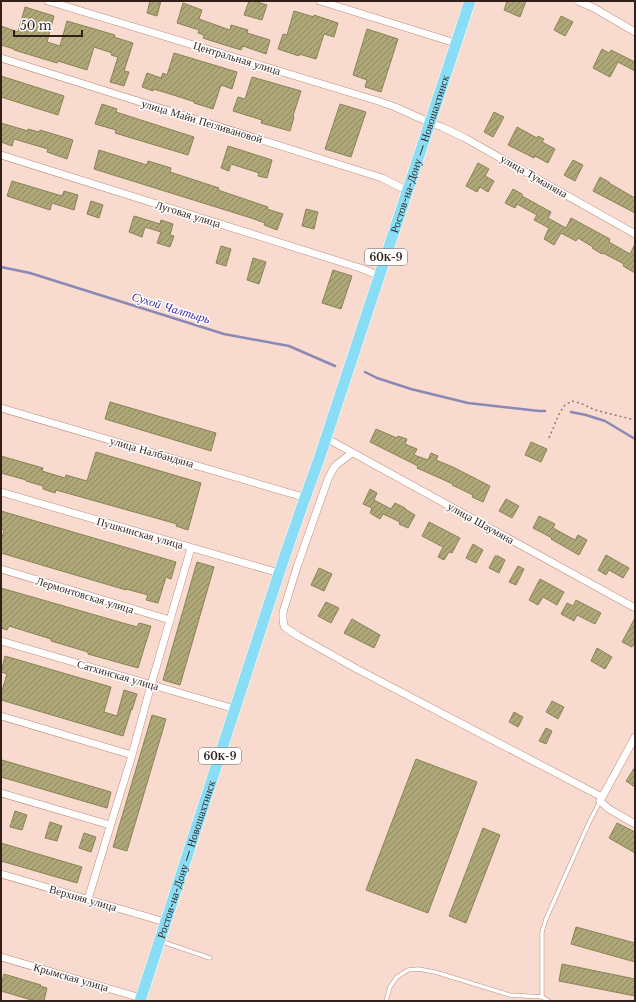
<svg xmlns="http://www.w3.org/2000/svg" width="636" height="1002" font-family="'Libre Baskerville',serif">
	<defs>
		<pattern id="building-hatch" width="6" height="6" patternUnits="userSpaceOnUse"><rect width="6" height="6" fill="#aea778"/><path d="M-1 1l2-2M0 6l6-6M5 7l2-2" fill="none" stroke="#8e8762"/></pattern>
	</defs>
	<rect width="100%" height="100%" fill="#f9dacf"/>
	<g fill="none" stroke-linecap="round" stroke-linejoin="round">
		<path stroke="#8a88b4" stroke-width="2.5" d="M1,267l29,6 194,61 65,12 46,20
			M365,372l12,6 34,11 57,14 71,8h6
			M571,412l15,3 19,6 30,18"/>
	</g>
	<path fill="url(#building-hatch)" stroke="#8a8355" d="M150,1h11l-4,15 -10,-3z
		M249,1h5l13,4 -5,15 -18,-5z
		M507,1h19l-6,16 -16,-7z
		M183,3l19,7 -3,9 31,11 1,-5 17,5 -1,3 23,7 -4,14 -23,-8 -2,4 -29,-9 -9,-3 1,-3 -6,-2 1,-3 -22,-7z
		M25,7l29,9 -7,26 13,4 7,-25 48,14 -1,2 19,6 -9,28 5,1 -5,14 -14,-4 8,-25 -7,-2 1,-2 -18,-6 -7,23 -29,-9 -1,2 -43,-13v-1l-13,-4v-19l17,6z
		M294,11l20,6v-2l24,8 -4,14 -10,-3 -8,25 -17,-5v2l-21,-7 5,-15 4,1z
		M561,16l12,6 -8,14 -11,-6z
		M367,29l31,10 -17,53 -16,-5 2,-7 -14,-5z
		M602,49l7,4 2,-3 24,12v9l-17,-9 -8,15 -17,-9z
		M174,53l63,19 -5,17 -11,-4 -8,24 -19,-6 1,-1 -28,-9 -14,-4v2l-11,-4 5,-14 14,5 2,-5 4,2z
		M1,76l63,20 -6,19 -57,-18z
		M252,77l49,14 -8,25 1,1 -4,14 -29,-8 1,-3 -29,-9 5,-14 7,2z
		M102,104l15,5 -1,3 78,25 -6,18 -73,-22 1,-3 -21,-6z
		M340,104l26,8 -15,45 -26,-8z
		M494,112l10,5 -11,20 -9,-5z
		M1,123l27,8v-2l11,3 1,-2 33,10 -6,19 -20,-7 1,-3 -34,-10 -2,7 -11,-4z
		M517,127l20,11 1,-2 6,3 -2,3 13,7 -7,14 -13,-7 -1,2 -26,-13z
		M228,146l44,14 -5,18 -9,-2 1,-3 -28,-9 -2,7 -8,-3z
		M99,150l48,15 1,-4 23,7 -1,4 49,16 -1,2 50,17 -1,2 16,5 -6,16 -13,-5 1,-2 -14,-5 -157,-49z
		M573,160l10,5 -8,16 -11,-6z
		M478,163l11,6 -4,7 9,5 -6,11 -8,-5 -3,5 -11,-6z
		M600,177l9,5v1l26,15v15l-42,-22z
		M12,181l50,15 2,-5 14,4 -4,15 -22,-7 -2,7 -43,-14z
		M513,189l9,5v2l29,16 -3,6 18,10 5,-10 39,21 -1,3 21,12 5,-10v29l-12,-7 1,-2 -21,-11 -1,1 -10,-6 1,-1 -15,-9 -2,3 -15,-8 -7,12 -10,-6 5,-11 -15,-8 3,-5 -20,-11 -2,4 -10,-5z
		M91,201l12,4 -4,13 -12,-4z
		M306,209l12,3 -4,17 -12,-3z
		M134,216l26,8 1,-4 12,4 -3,11 4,1 -4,11 -13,-4 4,-11 -16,-5 -3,10 -13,-5z
		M221,246l10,3 -5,17 -10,-3z
		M253,258l13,4 -7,22 -12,-4z
		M333,270l19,6 -11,33 -19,-6z
		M110,402l106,31 -5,18 -106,-32z
		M376,429l21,9 1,-2 9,3 -2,5 12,5 -3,6 14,5 3,-7 7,3 -2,4 17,7 37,19 -7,16 -11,-5 1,-2 -21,-10 1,-1 -36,-16 1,-2 -48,-24z
		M531,442l16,7 -6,13 -16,-7z
		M96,452l105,31 -13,47 -12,-4 1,-2 -121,-34 -1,3 -12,-4v-3l-17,-5v-1l-25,-7v-17l42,12 -1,3 23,7 1,-3 21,6z
		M370,489l7,4 -3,7 17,9 4,-6 10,5v1l10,6 -7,13 -9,-4 1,-2 -17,-8 -3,5 -10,-6 2,-5 -9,-4z
		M506,499l13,7 -7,12 -13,-7z
		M1,511l175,51 -5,17 -5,-2 -8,26 -12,-3 2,-5 -22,-6v1l-125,-37v-12l3,-11 -3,-1z
		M539,516l16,8 -2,4 22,12 3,-5 9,5 -8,15 -28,-16 1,-1 -19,-10z
		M429,522l31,16 -8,15 -3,-1 -5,8 -6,-3 5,-10 -21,-11z
		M473,544l10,6 -7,13 -10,-5z
		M606,555l23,13 -6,10 -14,-8 -3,5 -8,-5z
		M495,556h3l7,4 -6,13 -10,-5z
		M197,562l17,5 -34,118 -17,-5z
		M518,566l6,3 -8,16 -7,-3z
		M319,568l13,6 -8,17 -13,-6z
		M540,579l24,13 -7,13 -14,-8 -5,8 -9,-5z
		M1,588l136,39 2,-4 12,3 -13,42 -50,-14v-2l-37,-11v-2l-42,-13 -2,4 -6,-2z
		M576,600l25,13 -6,11 -18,-9 -3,6 -13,-7 6,-11 6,3z
		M326,602l13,6 -8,15 -13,-7z
		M635,618v24l-3,5 -10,-5z
		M352,619l28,16 -6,13 -30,-15z
		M597,648l15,9 -7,12 -14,-8z
		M5,656l106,31 -7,25 13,4 7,-26 13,4 -5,16h-1l-8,26 -122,-36v-6l6,-20 -6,-2z
		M552,701l12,6 -6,12 -12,-7z
		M514,712l9,5 -5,10 -9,-5z
		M152,715l14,4 -39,132 -14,-4z
		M546,728l6,3 -6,13 -7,-3z
		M416,759l61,23 -49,131 -62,-23z
		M2,760l109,32 -4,16 -106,-31v-12z
		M635,767v20l-9,-6z
		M15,811l12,4 -5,15 -12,-3z
		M50,822l12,4 -5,15 -12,-3z
		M617,823l18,9v21l-26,-15z
		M483,828l17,7 -34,88 -17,-7z
		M84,833l12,4 -5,15 -12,-4z
		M1,843l81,24 -5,16 -76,-22z
		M576,927l59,16v19l-64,-18z
		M562,964l73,15v17l-76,-15z
		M4,974l37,11 -1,1 7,2 -3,13h-9l-34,-10v-7z"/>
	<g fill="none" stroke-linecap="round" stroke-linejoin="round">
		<g stroke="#be8e7c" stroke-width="4.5">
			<path id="lane" d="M160,941l50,17
				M542,997v-65l4,-13 41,-92 13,-26
				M386,1001l4,-14 7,-10 11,-7 10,-1 17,3 75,23 32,2 7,4"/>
		</g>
		<g stroke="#be8e7c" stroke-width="8">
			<path id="street" d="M48,1l330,100 17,6 29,13
				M320,1l129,40
				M578,1l16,7 41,24
				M1,58l362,114 19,6 20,10
				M430,123l12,4 23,11 170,96
				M1,155l359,113 15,6
				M1,408l302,89
				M326,438l309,170
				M352,453l-16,12 -4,6 -4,8 -31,88 -14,45v8l1,6 2,2 12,8 59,33 245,128
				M1,492l278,81
				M1,569l169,51
				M1,641l234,68
				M1,716l131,39
				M635,737l-35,64 9,8 26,15
				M1,793l109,32
				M1,874l164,48
				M88,899l44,-144 19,-70 40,-137
				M1,957l140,41"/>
		</g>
		<g stroke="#fff" stroke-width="12">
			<g id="primary">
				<path id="s1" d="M140,1001l139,-428 21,-61 19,-53 151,-458"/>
			</g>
		</g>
		<path stroke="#917970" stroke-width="1.5" stroke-dasharray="2 3" stroke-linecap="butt" d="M549,438l10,-24 6,-9 7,-4 8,2 15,7 40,10"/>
		<use href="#lane" stroke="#fff" stroke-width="3.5"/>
		<use href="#street" stroke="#fff" stroke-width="7"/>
		<use href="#primary" stroke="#89ddf4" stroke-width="11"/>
	</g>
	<g text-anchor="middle" stroke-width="3" stroke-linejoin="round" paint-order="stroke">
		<g fill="#fff" stroke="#70625e" stroke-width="1">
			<rect x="365" y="249" width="42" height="16" rx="3"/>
			<rect x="199" y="748" width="42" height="16" rx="3"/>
		</g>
		<g font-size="10" font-weight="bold" fill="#321f19">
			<text x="386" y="261">60К-9</text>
			<text x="220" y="760">60К-9</text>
		</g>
		<g font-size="11" fill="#321f19" stroke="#fff">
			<text transform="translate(237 58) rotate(17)" y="4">Центральная улица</text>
			<text transform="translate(202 121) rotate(17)" y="4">улица Майи Пегливановой</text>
			<text dy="4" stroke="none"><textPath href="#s1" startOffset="892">Ростов-на-Дону — Новошахтинск</textPath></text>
			<text transform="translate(534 176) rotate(30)" y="4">улица Туманяна</text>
			<text transform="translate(188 214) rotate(17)" y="4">Луговая улица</text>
			<text transform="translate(152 452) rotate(16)" y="4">улица Налбандяна</text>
			<text transform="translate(481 523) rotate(29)" y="4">улица Шаумяна</text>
			<text transform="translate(140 533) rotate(16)" y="4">Пушкинская улица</text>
			<text transform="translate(85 595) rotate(17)" y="4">Лермонтовская улица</text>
			<text transform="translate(118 675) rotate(16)" y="4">Сатхинская улица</text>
			<text dy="4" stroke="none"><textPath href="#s1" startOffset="149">Ростов-на-Дону — Новошахтинск</textPath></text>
			<text transform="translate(83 898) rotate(16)" y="4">Верхняя улица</text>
			<text transform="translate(71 977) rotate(16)" y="4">Крымская улица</text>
		</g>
		<g font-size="12" font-style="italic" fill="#3f2da9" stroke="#fff">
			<text transform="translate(171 308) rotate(17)" y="4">Сухой Чалтырь</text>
		</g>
	</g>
	<rect width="636" height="1002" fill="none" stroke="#321f19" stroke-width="4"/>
	<path d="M14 30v6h68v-6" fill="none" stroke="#321f19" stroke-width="2"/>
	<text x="20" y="30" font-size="12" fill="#321f19" stroke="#ffffff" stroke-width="3" paint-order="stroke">50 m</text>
</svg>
